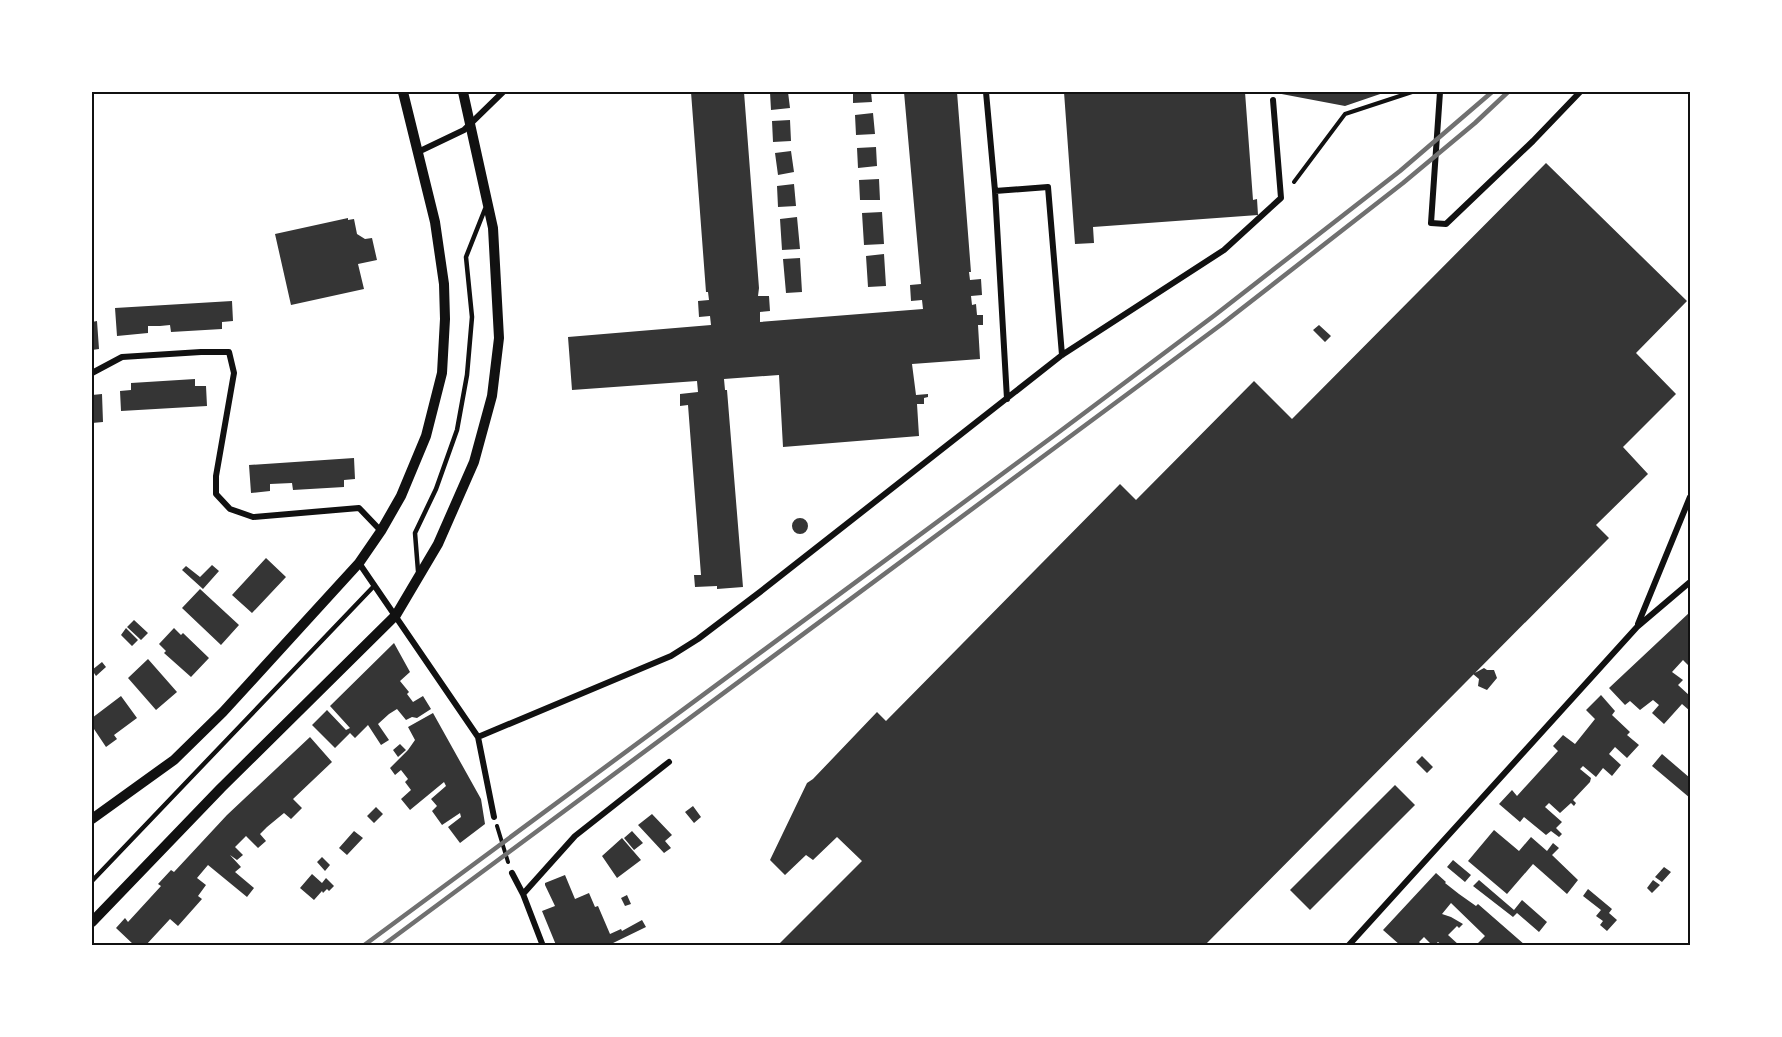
<svg xmlns="http://www.w3.org/2000/svg" width="1782" height="1037" font-family="Manrope,sans-serif">
	<rect width="100%" height="100%" fill="#fff"/>
	<path fill="#353535" d="M691,92h53l15,196 -1,8h11l1,15 -10,1v10l163,-13 -1,-9 -11,1 -1,-16 11,-1 -17,-192h53l14,180h-2l1,8 11,-1 1,16 -11,1 1,9 4,-1 1,11h6v10h-5l2,34 -68,5 4,31 12,-1v3l-4,1v6h-7l2,32 -136,11 -4,-72 -55,4 1,11h2l16,197 -26,2v-3l-22,1 -1,-12h7l-13,-170 -8,1v-12l18,-2 -1,-11 -125,9 -4,-53 143,-12 -1,-9 -11,1 -1,-16 11,-1 -1,-8h-2z
		M770,92h18l2,16 -19,2z
		M853,92h18l1,10 -19,1z
		M1064,92h181l8,108 4,-1 1,16 -165,12 1,16 -19,1z
		M1271,92h115l-41,14z
		M873,113l2,21 -19,1 -1,-20z
		M790,120l1,21 -18,1 -1,-21z
		M876,147l1,19 -19,2 -1,-20z
		M791,151l3,21 -16,3 -3,-22z
		M1546,163l141,138 -51,52 40,41 -53,53 25,27 -52,51 13,13 -404,407h-427l84,-84 -25,-24 -24,23 -7,-5 -21,20 -15,-15 37,-77 6,-4 64,-67 9,9 234,-237 16,16 118,-119 38,38z
		M879,179l1,21h-20l-1,-20z
		M794,184l2,22 -18,1 -1,-21z
		M882,212l2,32 -20,1 -2,-32z
		M797,217l3,32 -18,1 -2,-31z
		M348,218v2l6,-1 3,15 8,5 7,-1 5,22 -19,4 6,25 -73,16 -16,-71z
		M884,254l2,32 -18,1 -2,-31z
		M800,258l2,34 -16,1 -3,-34z
		M232,301l1,20 -11,1v7l-51,3 -1,-7 -10,1h-12v7l-31,3 -2,-28z
		M97,321l2,28 -7,1v-28z
		M1319,325l12,11 -6,6 -12,-12z
		M195,379v7h11l1,20 -86,5 -1,-20 11,-1v-7z
		M102,394l1,28 -11,1v-28z
		M354,458l1,21 -11,1v7l-51,3 -1,-7 -22,1v7l-19,2 -2,-28z
		M792 526a8 8 0 1 1 16 0a8 8 0 1 1-16 0Z
		M266,558l20,19 -34,36 -20,-18z
		M212,565l7,6 -16,18 -21,-19 4,-4 14,11z
		M200,589l39,36 -18,20 -39,-37z
		M1690,612v55l-7,-7 -11,12 11,8 -5,5 12,11v15l-8,-7 -18,20 -12,-11 7,-8 -6,-5 -13,10 -10,-9 -5,4 -16,-17z
		M134,620l14,13 -7,7 -14,-13z
		M126,628l12,12 -6,6 -11,-11z
		M174,628l7,7 2,-2 26,25 -18,19 -27,-24 2,-2 -7,-7z
		M394,643l16,29 -10,9 9,11 -2,2 6,8 10,-6 8,13 -14,9 -5,-1 -6,3 -9,-11 -8,5 -11,10 11,16 -8,5 -13,-20 -13,13 -5,-5 -15,15 -23,-23 15,-15 19,20 4,-2 -20,-22z
		M148,659l29,33 -21,18 -28,-32z
		M102,662l4,5 -10,9 -4,-6z
		M1484,668l3,2h7l3,8 -10,12 -9,-4 1,-7 -6,-5z
		M1601,695l14,16 -3,4 18,17 -3,3 12,10 -12,13 -12,-11 -6,7 12,11 -9,11 -9,-8 -7,9 -13,-11 -3,3 11,9 -1,4 -17,18 3,3 -2,3 -3,-3 -11,10 -11,-10 -4,4 17,15 -6,6 6,6 -3,3 -8,-6 -5,4 -22,-18 -4,5 -21,-18 13,-14 5,6 10,-11 31,-34 -5,-5 10,-11 12,9 20,-25 -9,-9z
		M121,696l16,22 -23,17 3,4 -11,8 -14,-21v-8z
		M433,713l48,86 4,25 -25,19 -12,-16 13,-10 -1,-4 -18,12 -10,-14 5,-5 -6,-7 15,-13 -2,-4 -34,28 -9,-11 10,-9 -6,-8 3,-3 -7,-9 -6,5 -5,-7 18,-18 7,-10 -7,-13z
		M310,737l22,25 -39,37 9,9 -11,11 -7,-6 -17,14 -7,7 6,7 -8,7 -12,-12 -11,11 8,8 -6,5 -7,-5 11,12 -6,5 19,16 -7,9 -39,-32 -11,13 9,7 -8,11 4,3 -24,27 -8,-7 -24,26h-12l-18,-17 9,-10 3,4 33,-36 -3,-2 13,-14 3,2 53,-57z
		M400,744l6,6 -8,7 -5,-7z
		M1662,754l28,24v20l-38,-32z
		M1422,756l11,11 -6,6 -11,-11z
		M1395,785l20,20 -105,105 -20,-20z
		M693,806l8,11 -7,6 -9,-11z
		M376,807l7,7 -9,9 -7,-7z
		M652,814l20,21 -7,6 6,7 -7,5 -26,-28z
		M1494,830l25,21 12,-14 16,14 6,-8 6,5 -7,7 26,25 -11,14 -34,-30 -26,30 -39,-33z
		M354,831l9,7 -16,17 -8,-7z
		M632,831l11,12 -9,7 -10,-12z
		M622,838l19,22 -24,18 -15,-22z
		M322,857l8,8 -5,6 -8,-9z
		M1453,860l18,15 -6,7 -18,-15z
		M1664,867l7,5 -9,10 -7,-5z
		M1436,873l10,9 -1,1 14,11 17,12 2,-2 47,41h-26l-4,-2 -2,2h-17l9,-9 -34,-33 -9,11 9,3 12,7 -4,4 -2,-2 -9,9 11,10h-17l-4,-3 -5,4 -9,-9 -5,5 3,3h-22l-17,-15z
		M312,874l10,9 4,-5 8,8 -5,5 -2,-2 -4,4 -1,-2 -8,9 -14,-12z
		M565,875l10,24 14,-6 6,14 3,-1 12,28 11,-5 1,2 20,-11 4,7 -37,18h-20l-1,-2 -2,2h-30l-14,-34 13,-5 -10,-21v-2z
		M1479,880l35,30 8,-10 25,22 -8,10 -22,-19 -4,4 -40,-31z
		M1653,880l7,5 -8,8 -5,-5z
		M1588,889l24,20 -3,4 8,7 -10,11 -7,-6 3,-4 -7,-5 5,-6 -18,-14z
		M627,895l4,9 -6,2 -4,-8z"/>
	<g fill="none" stroke-linecap="round" stroke-linejoin="round">
		<path stroke="#111" stroke-width="4" d="M1294,182l51,-68 67,-22
			M497,826l11,36"/>
		<path stroke="#111" stroke-width="4.5" d="M418,571l-3,-38 21,-44 21,-59 10,-55 5,-58 -6,-60 19,-48
			M92,881l282,-295"/>
		<path stroke="#111" stroke-width="6" d="M986,92l9,99 12,208
			M1440,92l-9,131 15,1 87,-83 47,-49
			M418,152l46,-22 39,-38
			M995,191l53,-4 14,168
			M92,373l30,-16 79,-5h28l5,21 -18,103v18l14,15 23,8 106,-9 22,23
			M359,563l119,174 16,80
			M1638,624l52,-127
			M478,737l193,-81 27,-17 62,-47 302,-237 162,-105 57,-52 -8,-98
			M512,873l11,21 20,52
			M523,894l52,-58 94,-74
			M1348,946l289,-319 53,-45"/>
		<path stroke="#111" stroke-width="10" d="M92,819l82,-59 49,-48 136,-149 22,-32 20,-35 25,-60 16,-63 3,-54 -1,-35 -9,-62 -32,-130
			M92,922l129,-134 175,-173 42,-71 36,-82 18,-66 7,-58 -6,-110 -30,-136"/>
		<path stroke="#707070" stroke-width="4.5" d="M363,946l696,-514 156,-117 185,-144 92,-79
			M382,946l840,-622 181,-141 72,-60 33,-31"/>
	</g>
	<rect width="1782" height="1037" fill="none" stroke="#ffffff" stroke-width="186"/>
	<rect x="93" y="93" width="1596" height="851" fill="none" stroke="#111" stroke-width="2"/>
</svg>
